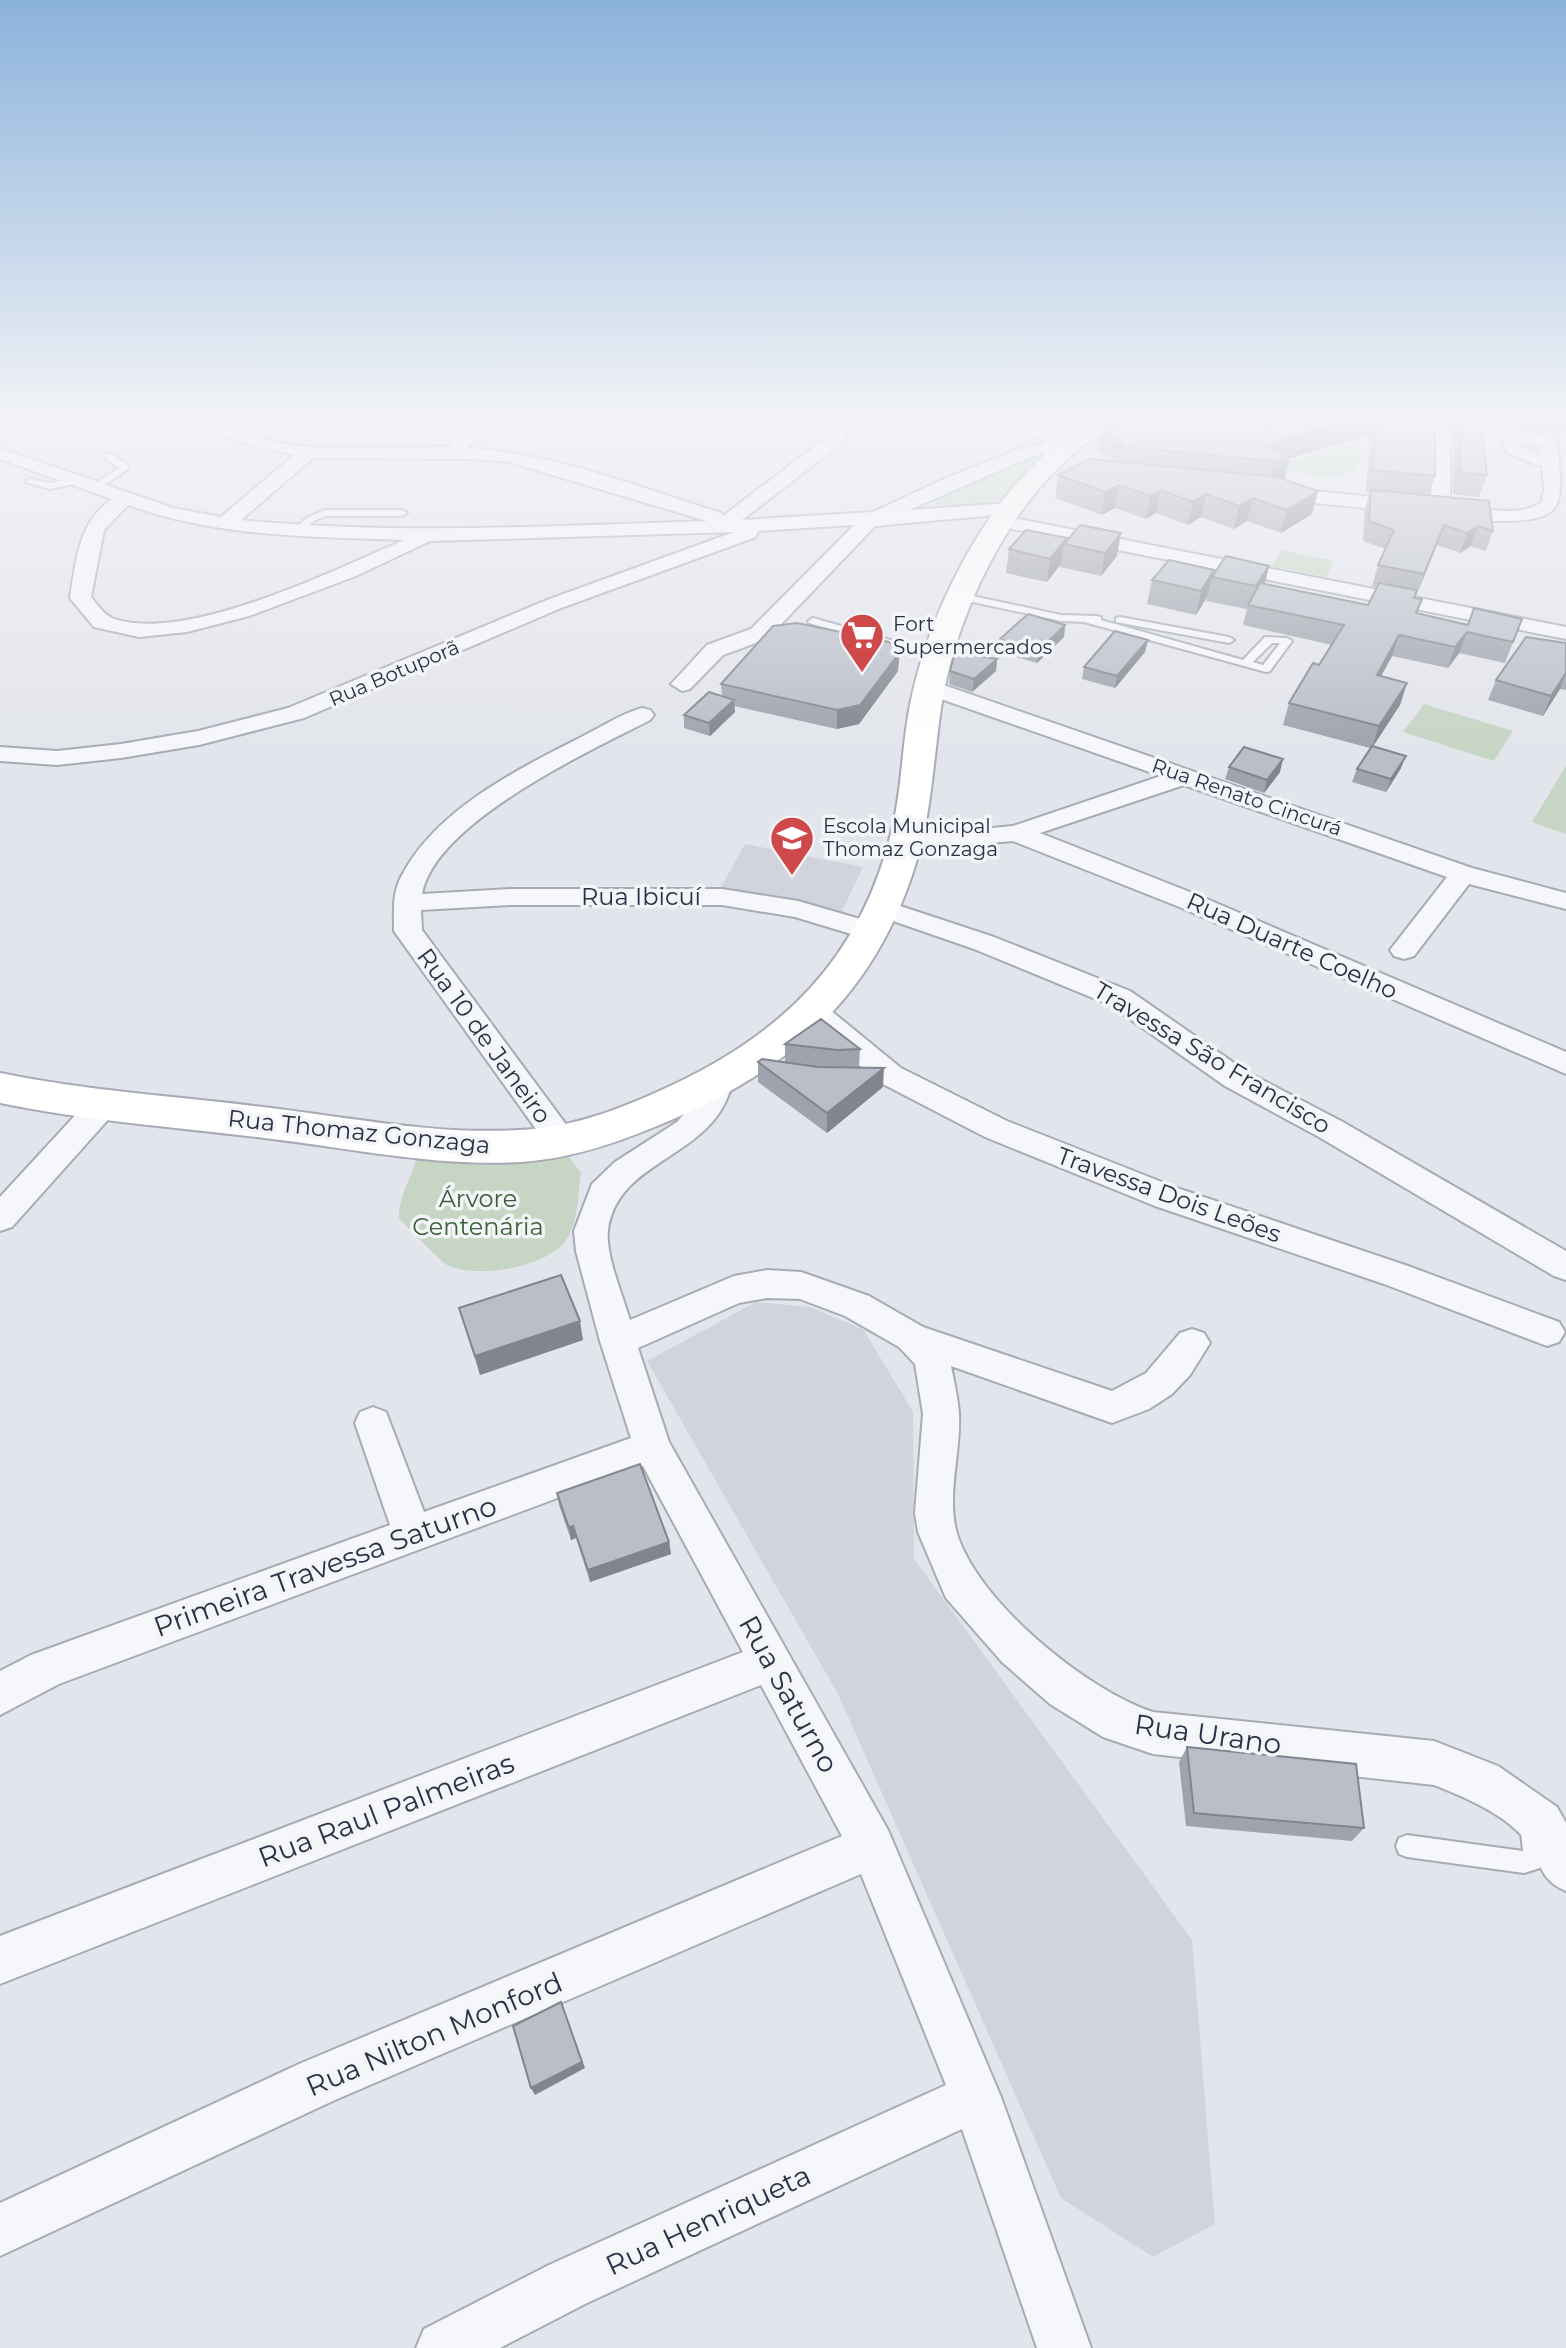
<svg xmlns="http://www.w3.org/2000/svg" width="1566" height="2348" font-family="Montserrat,sans-serif">
	<rect width="100%" height="100%" fill="#e3e5ec"/>
	<path fill="#d1d4dd" d="M745,844l118,23 -21,44 -121,-24z
		M756,1302l53,5 54,22 50,83 1,147 278,381 23,284 -62,33 -92,-59 -222,-502 -192,-335z"/>
	<path fill="#c6d5c4" d="M1354,443l14,8 -5,2c-2,38 -69,21 -89,12z
		M1031,455l7,3c-30,38 -25,43 -76,47 -12,1 -22,3 -31,-4l1,-4z
		M1281,550l53,11 -8,16 -54,-11z
		M1424,704l89,27 -19,30 -91,-29z
		M1566,766v68l-34,-12z
		M562,1148l19,25c-3,22 -3,54 -18,71 -22,24 -87,35 -116,21 -5,-3 -42,-40 -48,-47 0,-23 12,-39 18,-61z"/>
	<g fill="none" stroke-linecap="round" stroke-linejoin="round">
		<g stroke="#a8abb6" stroke-width="4">
			<path id="lane" d="M18,420h19l5,3 -4,3z
				M105,454h6l16,10 1,5 -31,21h-6v-4l28,-18 -14,-10z
				M75,478l3,1v4l-28,6 -25,-7 5,-3 20,4z
				M325,510h77l5,3 -5,3h-76l-12,5 -14,12 -8,-2 16,-14z
				M963,594l98,21 36,1 4,1v3l142,40 22,-23 22,1 5,3 -22,30 -4,1 -182,-50 -23,-1 -102,-22 -1,-2zM1272,643h8l-17,22 -10,-3z
				M1120,617l109,20 5,3 -5,3 -113,-21v-4z
				M813,618l130,37 1,2 -9,2 -126,-36 -1,-2z
				M1532,1821l8,3 6,28 -6,16 -16,5 -117,-16 -8,-3 -3,-8 3,-8 8,-3 116,16 -2,-19 3,-8z"/>
		</g>
		<g stroke="#a8abb6" stroke-width="4">
			<path id="street" d="M196,420c31,0 53,17 83,23 56,10 113,3 170,4l23,-27h18l-23,28c87,5 172,39 254,65l2,3 104,-79 3,-7 -2,-10h18l2,10 -7,14 -99,76 131,-8 73,-34 76,-30 25,-5 -47,-23h24l51,24 -3,4 -39,8 -124,54 101,-7 10,6 -3,4 -142,13 -108,113 -44,16 -33,34 -8,2 -11,-7 36,-39 44,-16 103,-104 -96,6 -2,6 -195,71 -257,110 -105,27 -78,13 -64,7 -57,-4v-14l57,4 64,-7 77,-13 90,-23 259,-108 187,-68 -304,9 -74,35 -107,40 -62,16 -48,5 -45,-10 -24,-29c6,-38 8,-75 42,-99l-112,-40v-11l173,60 48,9 73,-62 -61,-14zM313,458l158,1 38,3 198,59c-155,5 -311,14 -466,-1zM128,505c89,32 183,32 276,35 -67,29 -221,105 -292,78 -8,-3 -15,-14 -21,-21l13,-67z
				M1441,421l9,5v79c26,2 69,14 92,-3l2,-13 -2,-22 -35,-14 -5,-15c11,-9 44,-5 55,4 7,66 9,80 -63,79l-218,-22 -9,-6 9,-6 155,16 1,-77zM1521,444l19,2v8l-19,-8z
				M1019,519l547,108v12l-554,-110 -3,-4z
				M929,680l543,188 94,25v16l-97,-25 -55,72 -10,3 -10,-3 -4,-6 57,-73 -263,-92 -144,48 155,61 371,158v22l-389,-168 -164,-65 -106,9 -9,-3 -4,-5 4,-5 115,-11 148,-50 -240,-84 -3,-5 3,-5z
				M642,708l8,2 4,5 -4,5c-60,31 -215,102 -228,174l88,-5h212l76,12 83,24 4,6 -4,6 -10,3 -76,-23 -73,-12h-212l-89,5 1,20 151,204 5,8 -5,8 -11,3 -11,-3 -157,-219c0,-17 -2,-38 7,-54 35,-69 120,-109 186,-143 18,-9 36,-21 55,-26z
				M882,900l112,37 136,54 117,81 94,49 225,130v29l-12,-4 -235,-139 -94,-51 -115,-81 -136,-56 -101,-35 -4,-6 4,-6z
				M814,1002l10,3 77,63 106,53 170,67 231,78 151,56 6,10 -6,10 -12,4 -163,-62 -229,-78 -170,-69 -106,-55 -75,-63 -4,-7 4,-7z
				M717,1072l11,4 4,7c-17,76 -114,74 -124,147 -3,24 15,66 22,90l104,-44 33,-6 34,2 68,24 54,31 189,64 34,-18 34,-40 12,-4 12,4 6,10 -20,32 -18,19 -23,15 -37,14 -161,-57c3,15 7,32 8,48 2,38 -12,79 -3,116 18,69 131,161 197,182l281,29 64,25 59,41 9,16v68c-30,-13 -23,-31 -41,-52 -22,-26 -61,-42 -91,-54l-281,-31 -50,-17 -53,-33 -48,-42 -56,-64 -28,-66 -3,-19 8,-99 -8,-50 -16,-17 -54,-31 -45,-17 -33,-1 -28,5 -101,45 31,94 219,388 113,267 90,251h-54l-75,-219 -375,174 -87,45h-84l8,-19 125,-64 397,-180 -85,-211 -526,226 -335,156v-53l299,-139 543,-228 -81,-151 -761,299v-48l743,-284 -100,-186 -584,218 -59,31v-44l31,-16 359,-130 -35,-102 5,-11 13,-5 13,5 38,100 207,-74 -31,-97 -24,-90 -2,-20 18,-47 23,-22 62,-40 22,-25 7,-21z
				M103,1094l11,3 4,8 -4,8 -102,114 -12,4v-34l92,-100z"/>
		</g>
		<g stroke="#a8abb6" stroke-width="4">
			<path id="secondary" d="M1093,420h31c-11,12 -27,16 -40,25 -20,16 -39,35 -55,56 -44,58 -77,135 -88,207 -10,69 -9,117 -35,184 -46,120 -133,187 -249,234 -43,18 -89,33 -136,36 -86,5 -171,-14 -257,-24 -88,-11 -177,-17 -264,-35v-30c87,18 175,23 263,34 85,10 170,28 256,23 49,-2 94,-18 138,-38 123,-54 205,-132 236,-267 9,-39 9,-80 17,-120 20,-102 89,-235 183,-285z"/>
		</g>
		<use href="#lane" fill="#f6f7fa" fill-rule="evenodd"/>
		<use href="#street" fill="#f6f7fa" fill-rule="evenodd"/>
		<use href="#secondary" fill="#fff" fill-rule="evenodd"/>
	</g>
	<path fill="#a0a3ad" d="M1129,420h310l-4,2v54l-6,19 64,36 -7,20 -15,-5 -11,7 -23,-8 -22,53 7,1 -5,15 51,11 54,-6 -17,44 -46,-10 -11,15 -56,-12 -11,20 26,7 -7,22 -27,41 28,22 -15,24 -34,-10 5,-13 13,-21 -87,-23 6,-22 30,-38 13,-20 -89,-20 4,-16 -41,-8 1,-4 -11,18 -49,-11 5,-24 62,-10 -1,5 56,-9 -4,18 103,21 9,-18 -5,-1 6,-21 8,-16 -23,-8 2,-32 5,-17h-4l4,-57 -80,23 -5,20 -4,1 37,12 -6,23 -31,19 -34,-12 -13,8 -33,-12 -13,8 -32,-12 -10,6 -31,-11 -13,7 -47,-17 3,-23 54,-14 1,-2 -15,-8 3,-22z
		M1445,420h121v14l-85,-10 6,51 -8,22 -26,-3v-68z
		M1067,541l50,15 -16,20 -41,-9v-2l-13,17 -41,-9 3,-24z
		M1065,625l-1,12 -27,26 -38,-11 1,-13z
		M1148,640l-3,12 -30,36 -33,-9 2,-12z
		M1566,643v47l-6,-1 -17,27 -55,-16 8,-20z
		M997,659l-1,12 -24,21 -23,-8 1,-13z
		M898,671l-39,53 -22,5 -103,-23 1,6 -25,24 -26,-8v-13l38,-19 -1,-12z
		M1229,767l51,5 -16,21 -39,-14z
		M785,1044l75,5 -1,19 24,19 -56,46 -69,-51v-20l27,1z
		M459,1308l124,32 -103,35z
		M557,1493l112,49 2,12 -81,28 -14,-44 -5,2 -12,-35z
		M1187,1747l177,81 -12,13 -166,-15 -7,-64z"/>
	<path fill="#82858d" d="M1354,420h20l-4,15 -80,23 -5,20 -17,5 6,-22 -8,-16z
		M1119,485l-4,23 -13,7 3,-23z
		M1161,490l-5,23 -10,6 4,-23z
		M1318,491l-6,23 -31,19 6,-23z
		M1206,494l-5,23 -13,8 5,-23z
		M1253,498l-6,23 -13,8 5,-23z
		M1444,525l-7,20 -20,49 7,-20z
		M1478,526l-7,20 -11,7 7,-20z
		M1121,533l-4,23 -16,20 4,-23z
		M1067,538l-3,6 -4,21 -13,17 3,-23z
		M1269,566l-6,23 -11,17 4,-20z
		M1214,570l-7,27 -11,18 5,-24z
		M1065,625l-1,12 -27,26 1,-12z
		M1467,632l-8,21 -11,15 7,-21z
		M1399,635l-7,21 -22,40 7,-21z
		M1148,640l-3,12 -30,36 2,-12z
		M900,652l-2,19 -39,53 -22,5v-19z
		M997,659l-1,12 -24,21 2,-13z
		M1566,673l-6,16 -17,27 8,-20z
		M1407,683l-7,22 -28,43 7,-22z
		M734,700l1,12 -25,24 -1,-13z
		M1406,756l-5,12 -15,24 5,-13z
		M1283,759l-3,13 -16,21 3,-13z
		M884,1068l-1,19 -56,46v-20z
		M580,1321l3,19 -103,35 -5,-19z
		M573,1526l3,12 -5,2 -2,-12z
		M669,1542l2,12 -81,28 -2,-12z
		M561,2002l24,66 -50,27 -4,-7z"/>
	<path fill="#babec9" stroke="#82858d" stroke-width="2" d="M1129,420h225l-88,25 24,11 -16,5 -159,-15 8,-4 -22,-13z
		M1376,420h59v56l-62,-6z
		M1460,420h21l6,55 -27,-3z
		M1089,459l188,18 41,14 -31,19 -34,-12 -14,8 -33,-12 -13,8 -32,-12 -11,6 -31,-11 -14,7 -47,-17z
		M1371,490l118,11 4,30 -15,-5 -11,7 -23,-8 -20,49 -46,-9 16,-35 -25,-9z
		M1080,525l41,8 -16,20 -41,-9z
		M1026,530l41,8 -17,21 -41,-10z
		M1226,556l43,10 -13,20 -44,-9z
		M1169,560l45,10 -13,21 -49,-11z
		M1260,583l108,22 11,-22 38,7 -3,8 8,1 -6,14 52,12 6,-17 48,11 -9,23 -46,-10 -12,15 -56,-12 -22,40 30,8 -28,43 -90,-23 24,-40 6,2 25,-40 -96,-20z
		M1028,614l37,11 -27,26 -38,-12z
		M797,623l92,19 11,10 -40,53 -23,5 -116,-26 52,-58z
		M1115,631l33,9 -31,36 -33,-9z
		M1526,637l40,6v30l-15,23 -55,-16z
		M955,652l42,7 -23,20 -24,-8z
		M709,692l25,8 -25,23 -25,-8z
		M1372,746l34,10 -15,23 -34,-10z
		M1244,747l39,12 -16,21 -38,-13z
		M821,1019l39,30 -23,1 -52,-6z
		M762,1059l56,8 66,1 -57,45 -69,-51z
		M561,1275l19,46 -105,35 -16,-48z
		M640,1464l29,78 -81,28 -15,-44 -4,2 -12,-35z
		M1187,1747l169,17 8,64 -170,-15z
		M561,2002l21,60 -51,26 -18,-62z"/>
	<linearGradient id="sky" x2="0" y2="1"><stop stop-color="#8bb2dc"/><stop offset="0.56" stop-color="#f2f3f6"/><stop offset="1" stop-color="#f2f3f6" stop-opacity="0"/></linearGradient>
	<rect width="1566" height="749" fill="url(#sky)"/>
	<defs>
		<g id="supermarket-pin" transform="scale(2.3)"><path d="M0 17L-7.5 6A9.5 9.5 0 1 1 7.5 6Z" fill="#d0494a" stroke="#f3f5f9"/><path d="M-6-5.5h2.5l.6 2H6L4.5 2H-2.5L-4.4-4H-6ZM-1.5 3.2a1.3 1.3 0 1 0 .1 0ZM3 3.2a1.3 1.3 0 1 0 .1 0Z" fill="#fff"/></g>
		<g id="school-pin" transform="scale(2.3)"><path d="M0 17L-7.5 6A9.5 9.5 0 1 1 7.5 6Z" fill="#d0494a" stroke="#f3f5f9"/><path d="M0-5L7-2L0 1L-7-2ZM-4 1L0 2.5L4 1V4Q0 6-4 4Z" fill="#fff"/></g>
	</defs>
	<g fill-rule="evenodd">
		<use href="#supermarket-pin" x="862" y="635"/>
		<use href="#school-pin" x="792" y="838"/>
	</g>
	<g text-anchor="middle" stroke-width="7" stroke-linejoin="round" paint-order="stroke">
		<g font-size="20" fill="#2b3044" stroke="#f3f5f9" text-anchor="start">
			<text x="893" y="631">Fort<tspan x="893" dy="23">Supermercados</tspan></text>
			<text x="823" y="833">Escola Municipal<tspan x="823" dy="23">Thomaz Gonzaga</tspan></text>
		</g>
		<g font-size="20" fill="#2b3044" stroke="#f3f5f9">
			<text transform="translate(394 673) rotate(-23)" y="7">Rua Botuporã</text>
			<text transform="translate(1247 797) rotate(19)" y="7">Rua Renato Cincurá</text>
		</g>
		<g font-size="24" fill="#2b3044" stroke="#f3f5f9">
			<text x="641" y="905">Rua Ibicuí</text>
			<text transform="translate(1292 946) rotate(24)" y="8">Rua Duarte Coelho</text>
			<text transform="translate(484 1036) rotate(54)" y="8">Rua 10 de Janeiro</text>
			<text transform="translate(1212 1058) rotate(31)" y="8">Travessa São Francisco</text>
			<text transform="translate(359 1132) rotate(6)" y="8">Rua Thomaz Gonzaga</text>
			<text transform="translate(1169 1195) rotate(20)" y="8">Travessa Dois Leões</text>
		</g>
		<g font-size="24" fill="#3a6038" stroke="#f3f5f9">
			<text x="478" y="1207">Árvore<tspan x="478" dy="28">Centenária</tspan></text>
		</g>
		<g font-size="28" fill="#2b3044" stroke="#f3f5f9">
			<text transform="translate(325 1566) rotate(-20)" y="10">Primeira Travessa Saturno</text>
			<text transform="translate(789 1694) rotate(61)" y="10">Rua Saturno</text>
			<text transform="translate(1208 1734) rotate(8)" y="10">Rua Urano</text>
			<text transform="translate(386 1810) rotate(-21)" y="10">Rua Raul Palmeiras</text>
			<text transform="translate(434 2034) rotate(-23)" y="10">Rua Nilton Monford</text>
			<text transform="translate(708 2220) rotate(-25)" y="10">Rua Henriqueta</text>
		</g>
	</g>
</svg>
